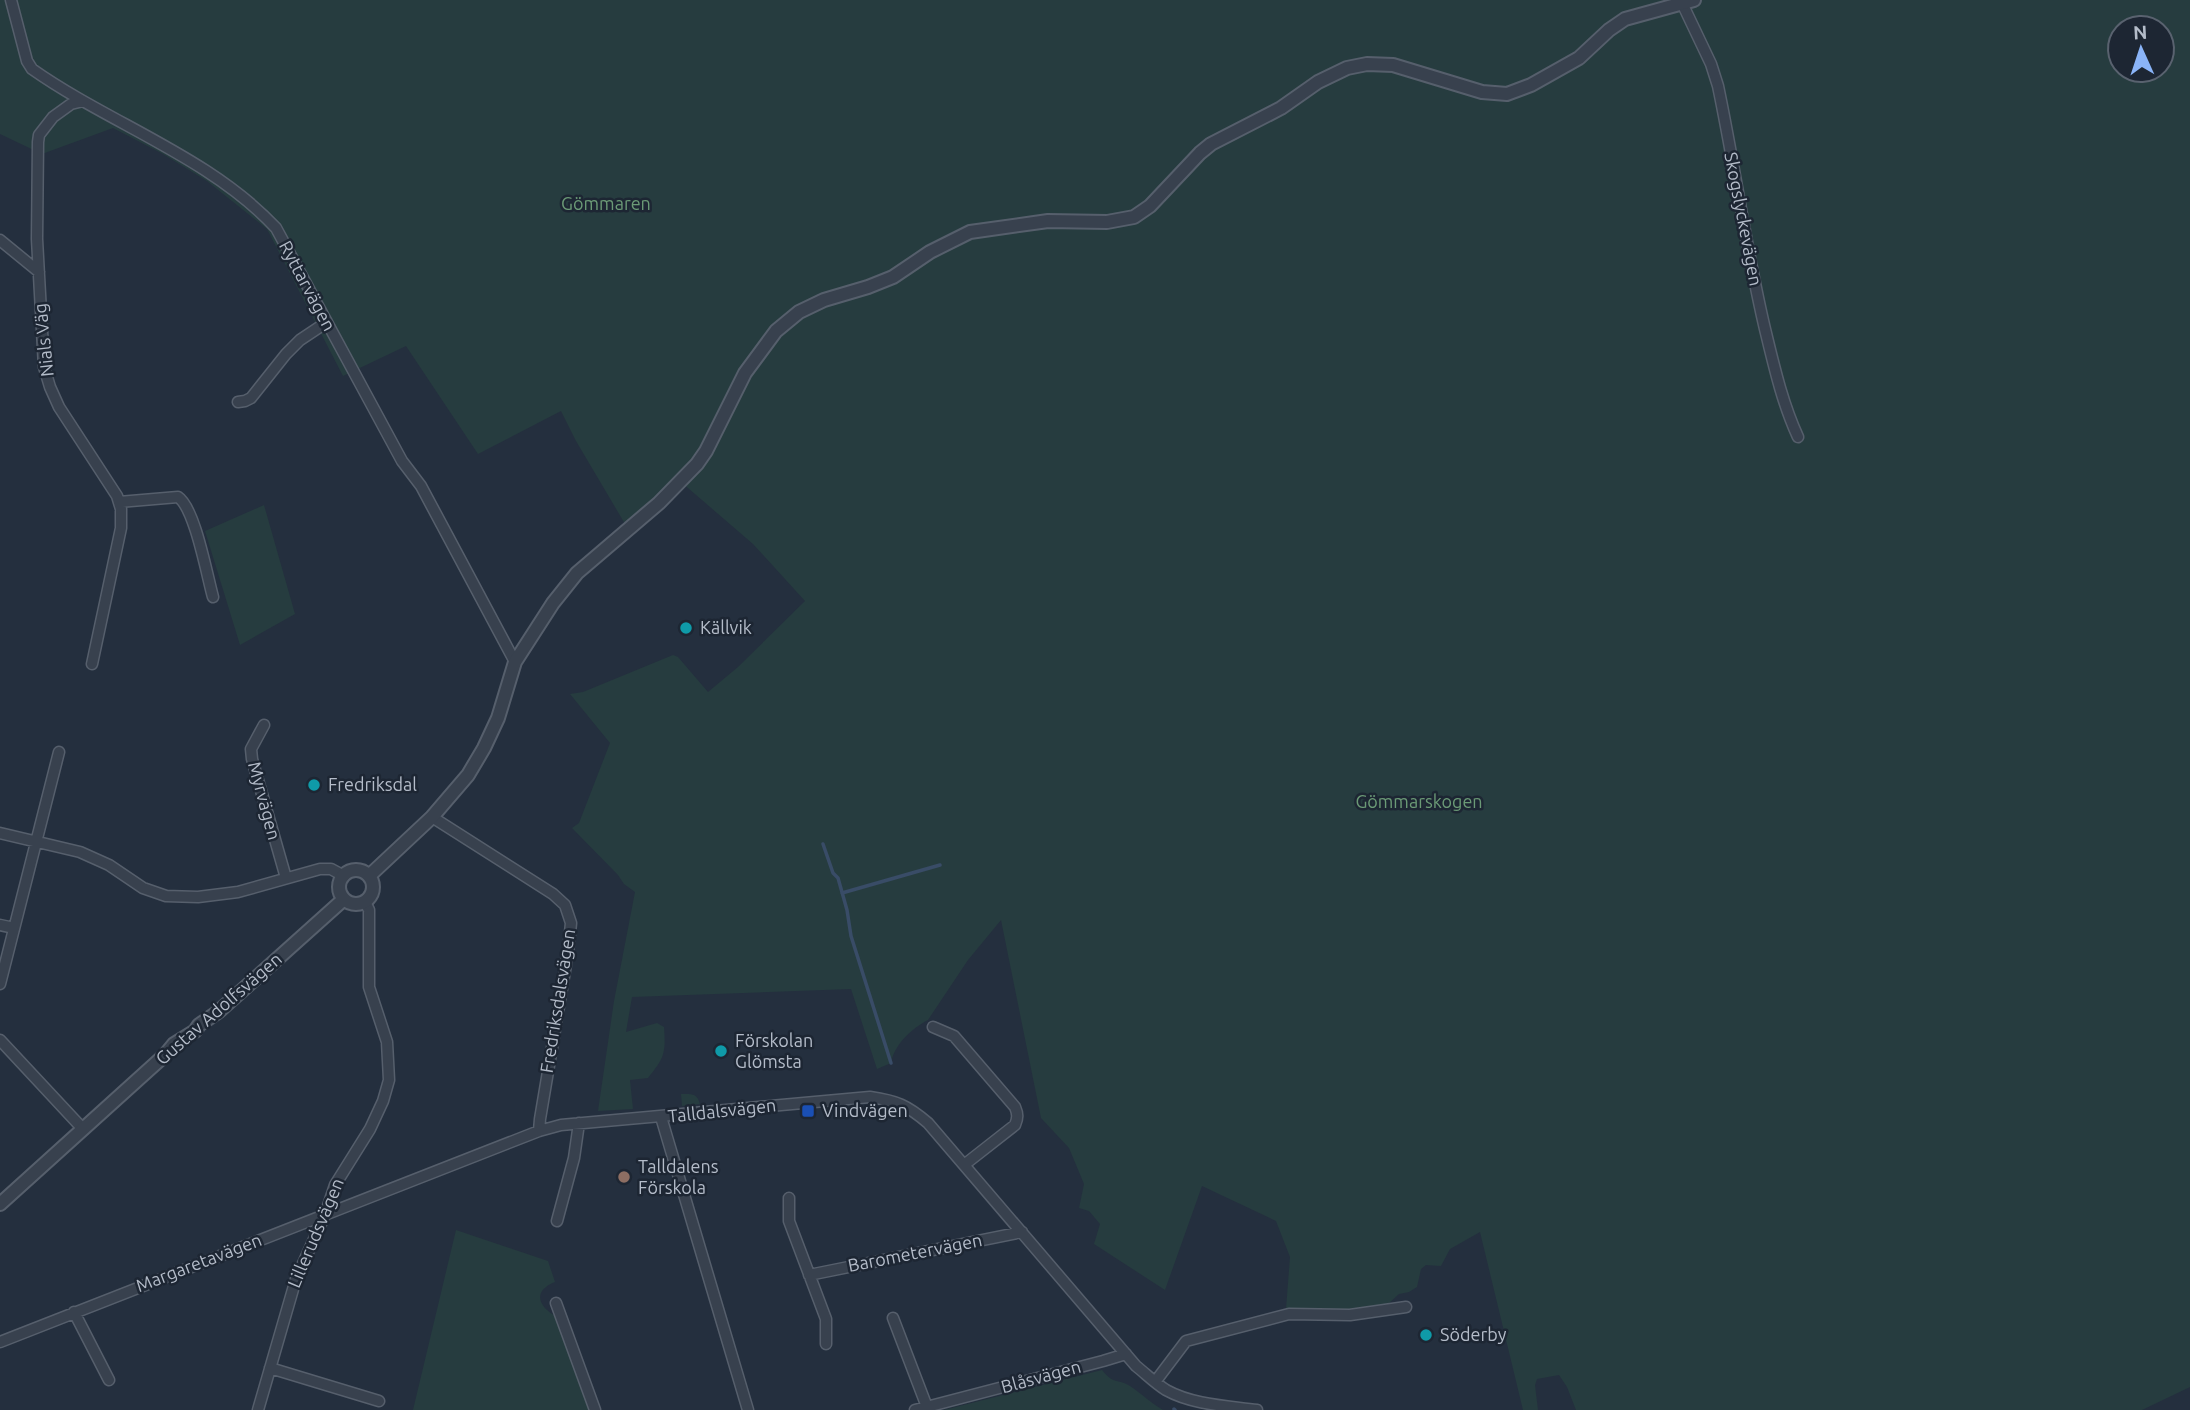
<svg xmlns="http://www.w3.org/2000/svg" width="2190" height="1410" font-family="Ubuntu,sans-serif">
	<rect width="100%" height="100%" fill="#242f3e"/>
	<path fill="#263c3f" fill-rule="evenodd" d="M0,0h2190v1387l-48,23h-566l-9,-23 -8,-12 -22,4 -2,6 3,25h-15l-43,-178 -30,17 -9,17 -15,-1 -5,4 -4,18 -8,5 -10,2 -11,10 -21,6 -81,-1 4,-52 -14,-36 -74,-35 -37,104 -71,-46 6,-20 -11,-13 -10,-3 5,-24 -15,-36 -28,-30 -40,-198 -33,40 -40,60c-16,8 -34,25 -37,43l-14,6 -26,-80 -219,8 -6,35 31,-9 7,4c2,27 0,31 -16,51l-18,2 3,29 -35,2 16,-110 21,-109 -11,-8 -6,-9 -46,-47 7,-5 31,-80 -40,-49 13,-2 90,-37 5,2 30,35 30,-25 67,-66 -52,-57 -72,-62 -53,47 -52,-88 -15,-30 -83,43 -72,-108 -63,30 -76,-147 -60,-48 -44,-27 -50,-26 -71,26 -42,-20zM2120,28h42v42h-42z
		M264,505l31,109 -55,31 -35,-114z
		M681,1094c11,0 16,-1 19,10l-18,2z
		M456,1230l92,31 7,21c-23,9 -17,25 2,35l34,93h-178z
		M1102,1370c13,16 16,8 28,16 12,8 21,17 33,24h-219z"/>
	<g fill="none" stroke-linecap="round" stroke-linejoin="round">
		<path stroke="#394c67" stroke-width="3.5" d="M823,844l10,29 5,5 9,32 4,26 40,127
			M842,893l98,-28
			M1174,1409l1,1"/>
		<g stroke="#565f6c" stroke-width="13">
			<path id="minor" d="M11,0l16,61 5,8c78,55 178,88 244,159l126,233 19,25 94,176
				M1682,3l29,61 7,22c17,81 28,163 47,243 9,37 17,73 33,108
				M83,101l-12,3 -18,13 -14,18 -1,7 -1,97 7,128 6,20 9,20 58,89 4,13v19l-29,136
				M0,240l39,32
				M238,402l7,-1 6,-3 35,-44 14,-14 27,-18
				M119,502l59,-5c17,11 29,79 35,100
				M264,725l-13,24 1,10 34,119
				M432,817l121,77 12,11 6,18 -3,30 -28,166 -1,12
				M0,833l80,19 29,13 34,23 23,8 32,1 40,-5 82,-23h11l13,7
				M0,925l14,3
				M0,984l59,-232
				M933,1027l21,9 61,71c3,7 3,11 0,18l-51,40
				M0,1040l83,89
				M661,1117l87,293
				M789,1198v23l37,98v25
				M557,1221l17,-63 5,-35
				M809,1275l213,-43
				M556,1303l39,107
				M74,1312l35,68
				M893,1318l34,89
				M0,1342l539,-211 22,-6 309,-28c27,4 37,8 58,26l208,243c10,8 19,17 30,24 27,15 62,16 91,20
				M270,1368l109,33
				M1155,1382l31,-41 103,-27 61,1 56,-8
				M258,1410l38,-131 29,-64 10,-30 35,-56 13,-28 6,-21 -2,-38 -18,-55v-77l-4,-8
				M915,1410l188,-49 23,-7"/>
		</g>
		<g stroke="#565f6c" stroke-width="16">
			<path id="tertiary" d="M339 887a17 17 0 1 1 34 0a17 17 0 1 1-34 0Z
				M369,876l63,-59 36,-42 16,-27 14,-30 17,-56 38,-59 24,-30 82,-70 38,-39 9,-13 39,-78 31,-42 23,-19 25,-12 44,-13 25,-10 37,-25 40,-20 78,-11 59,1 27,-5 16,-11 50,-53 11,-9 70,-36 37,-26 29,-14 20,-4 26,1 89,27 25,2 24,-9 48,-27 30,-28 16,-11 69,-19
				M0,1204l165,-149 9,-11 21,-13 4,-6 19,-13 126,-113"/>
		</g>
		<use href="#minor" stroke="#38414e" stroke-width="10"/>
		<use href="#tertiary" stroke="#38414e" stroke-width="12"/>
	</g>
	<g fill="#0f9aa8" stroke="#1d2633" stroke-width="2.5">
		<circle cx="686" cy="628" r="7"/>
		<circle cx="314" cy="785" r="7"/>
		<circle cx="721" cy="1051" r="7"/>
		<circle cx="1426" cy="1335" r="7"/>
	</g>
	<rect fill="#1a4fb4" stroke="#1d2633" stroke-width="2.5" x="801" y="1104" width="14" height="14" rx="3.5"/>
	<circle fill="#8d6e63" stroke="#1d2633" stroke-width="2.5" cx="624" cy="1177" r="7"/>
	<g text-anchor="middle" stroke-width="5" stroke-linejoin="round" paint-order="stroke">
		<g font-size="18" fill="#6b9a76" stroke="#1d2633">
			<text x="606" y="210">Gömmaren</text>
			<text x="1419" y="808">Gömmarskogen</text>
		</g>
		<g font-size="18" fill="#b4bcc9" stroke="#1d2633">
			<text transform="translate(1743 219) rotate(79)" y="6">Skogslyckevägen</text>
			<text transform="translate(307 286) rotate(62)" y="6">Ryttarvägen</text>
			<text transform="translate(44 340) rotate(-96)" y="6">Nials Väg</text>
			<text transform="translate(264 801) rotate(75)" y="6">Myrvägen</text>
			<text transform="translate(558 1001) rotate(-81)" y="6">Fredriksdalsvägen</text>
			<text transform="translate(219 1009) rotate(-41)" y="6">Gustav Adolfsvägen</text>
			<text transform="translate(722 1111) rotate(-6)" y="6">Talldalsvägen</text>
			<text transform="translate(316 1233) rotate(-67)" y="6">Lillerudsvägen</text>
			<text transform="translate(915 1253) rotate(-11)" y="6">Barometervägen</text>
			<text transform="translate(199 1263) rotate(-21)" y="6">Margaretavägen</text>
			<text transform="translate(1041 1377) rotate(-15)" y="6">Blåsvägen</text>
		</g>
		<g font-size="18" fill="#b4bcc9" stroke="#1d2633" text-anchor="start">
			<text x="700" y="634">Källvik</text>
			<text x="328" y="791">Fredriksdal</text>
			<text x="735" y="1047">Förskolan<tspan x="735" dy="21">Glömsta</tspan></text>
			<text x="822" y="1117">Vindvägen</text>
			<text x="638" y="1173">Talldalens<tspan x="638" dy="21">Förskola</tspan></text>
			<text x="1440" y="1341">Söderby</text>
		</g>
	</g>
	<g transform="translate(2141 49) rotate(357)"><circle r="33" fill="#1d2633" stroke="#59626f" stroke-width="2"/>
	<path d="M0-5L12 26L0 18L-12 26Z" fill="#8ab4f8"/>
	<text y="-10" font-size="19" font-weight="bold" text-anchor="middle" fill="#b4bcc9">N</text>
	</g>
</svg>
